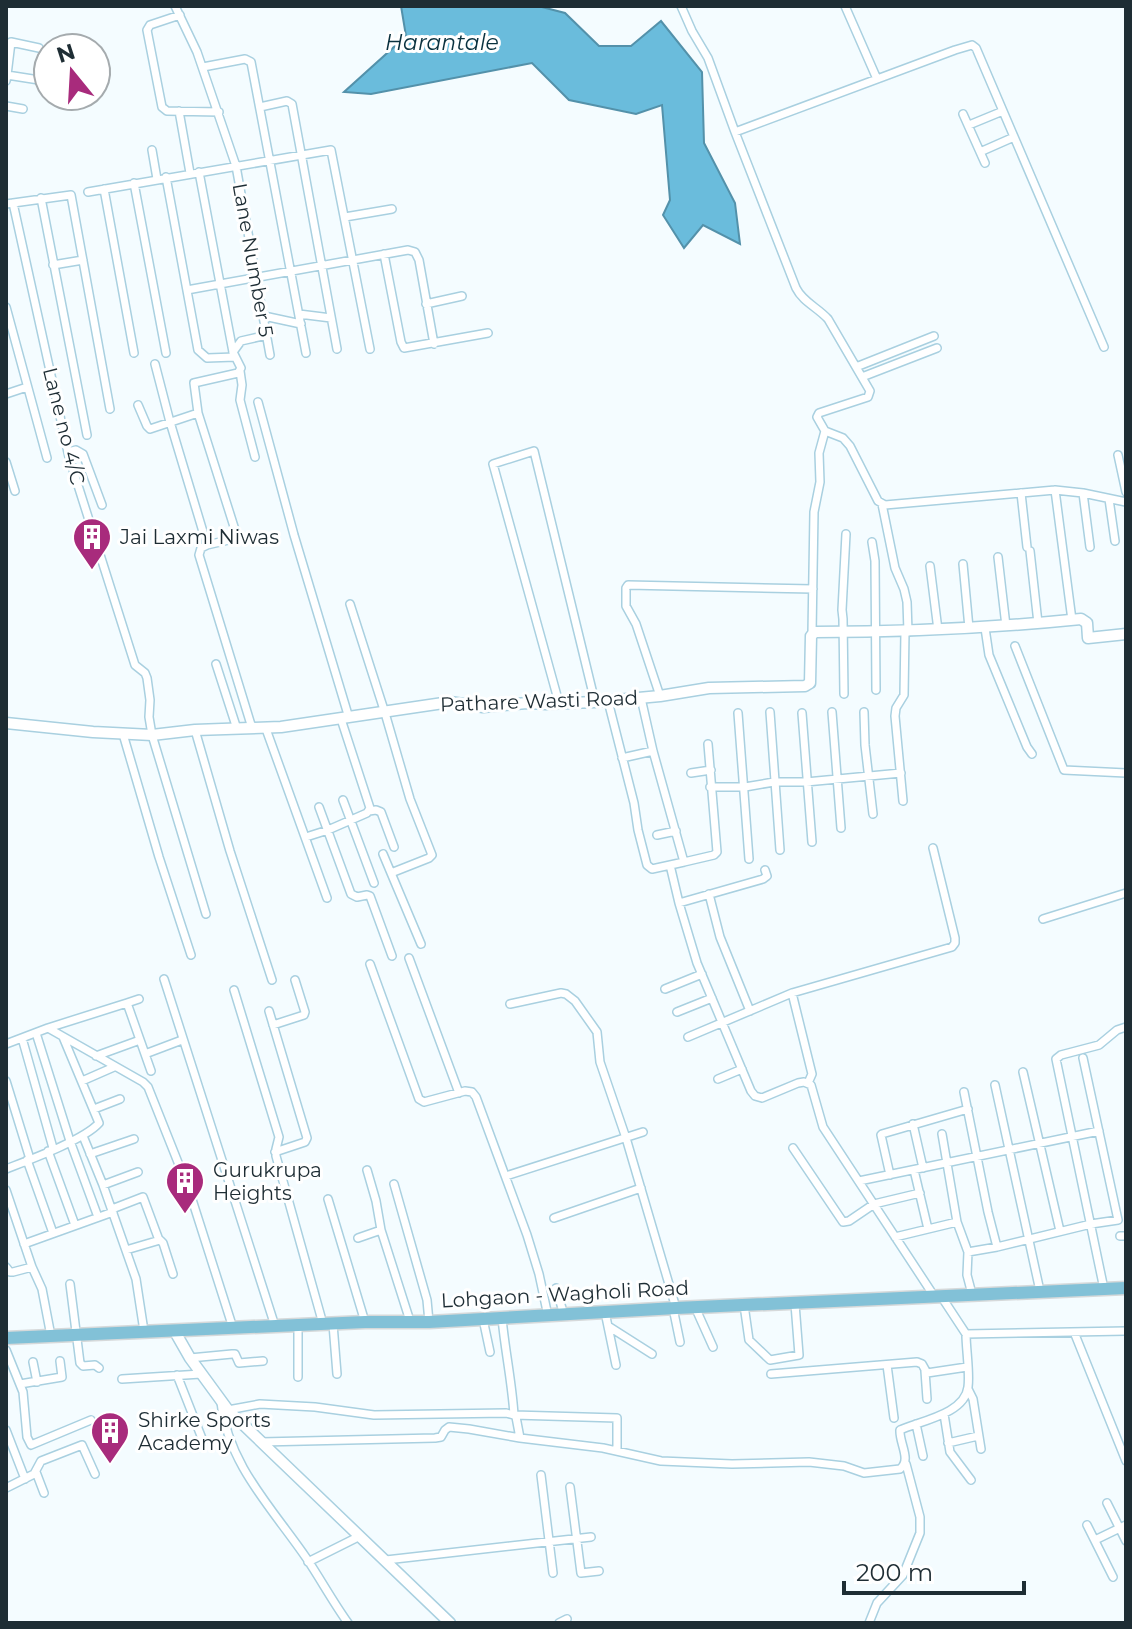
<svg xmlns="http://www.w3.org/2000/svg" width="1132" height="1629" font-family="Montserrat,sans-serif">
	<rect width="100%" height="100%" fill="#f4fcff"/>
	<path fill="#6abcdc" stroke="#5391aa" stroke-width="2" d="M401,6h137l27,7 34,33h32l30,-25 41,51 2,71 31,60 5,41 -37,-19 -19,23 -21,-33 7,-15 -8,-95 -26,9 -67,-14 -37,-37 -161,31 -27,-2 62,-56z"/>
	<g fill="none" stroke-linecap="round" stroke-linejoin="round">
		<g stroke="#a9d0e0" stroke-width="10">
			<path id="street" d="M175,6l22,46 39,114 34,189
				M681,6l11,25 16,27 27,74 61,156c7,14 21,19 32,31l42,72 -2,6 -49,16 -2,4 8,14 18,7 7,8 28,55 7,4 170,-15 28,3 43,9
				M845,6l32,73
				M180,15l-30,10 -3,5 15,77 5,4 52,1
				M203,67l42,-8 6,3 55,291
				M7,75l4,-33 28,6
				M6,81l1,-6 32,5
				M6,106l17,3
				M260,107l27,-6 5,3 45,245
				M179,111l11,62
				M963,114l22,49
				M969,125l34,-14
				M735,132l220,-82 17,-5 4,3 128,299
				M152,150l5,29
				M980,152l34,-15
				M199,172l34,180 8,16 -3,5 -44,10 4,30 38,120 -3,6 -26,6
				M166,177l32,173 9,8 28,-1
				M134,183l32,170
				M104,189l30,164
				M88,192l243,-42 39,199
				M41,198l46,237
				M13,203l56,254 66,208 10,8 2,5 3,22 -1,17 3,18 54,179
				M6,204l65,-9 39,214
				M345,217l47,-8
				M384,254l17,88 3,6 84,-15
				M53,265l30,-5
				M187,290l221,-40 7,2 4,8 15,84
				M426,304l36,-8
				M6,307l41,151
				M299,314l32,4
				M264,316l37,8
				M233,352l8,-11 26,-6
				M155,364l15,58 37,123 -6,3 -2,7 53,173
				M856,367l78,-31
				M240,371l2,14 -2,15 15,57
				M862,377l75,-29
				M6,394l21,-7
				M258,402l36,133 55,183
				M138,405l9,21 3,3 48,-16
				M68,452l8,-2 7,4 19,51
				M1118,455l8,37
				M6,462l9,29
				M1055,490l17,130
				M1021,493l6,54
				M1083,493l7,54
				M1109,499l6,42
				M882,504l13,64 9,21 3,13 1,30
				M872,542l3,19 1,129
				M1030,551l8,72
				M998,557l8,69
				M963,564l6,64
				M930,566l8,64
				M350,604l35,109 25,86 22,56 -3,3 -38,15 30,71
				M985,628l4,27 38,92 5,7
				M812,633l2,-121 6,-30 -1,-29 6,-22
				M1015,646l49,124 62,3
				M216,664l21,65
				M844,694l-1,-75 -1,-9 4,-76
				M660,696l-24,-72 -10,-18v-18l2,-3 185,4
				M608,701l26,102 4,27 9,35 5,4 32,-7 -31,-111 -12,-53
				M559,703l-66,-239 41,-13 61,251
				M770,712l10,138
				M832,712l9,116
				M864,712l1,33 8,69
				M738,713l11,146
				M802,713l10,129
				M266,729l61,169
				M195,730l35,121 42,129
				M123,734l36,123 32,98
				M622,758l31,-7
				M691,773l20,-3
				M710,787h35l29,-5h32l95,-9
				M343,800l31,83
				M903,801l-8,-85 1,-8 8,-13 1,-63
				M319,807l32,87 6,3 10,-2 3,1 22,60
				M369,811l7,-1 5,2 13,35
				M657,835l19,-4
				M306,837l22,-7 39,-17 3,-5 -29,-89
				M383,854l8,19
				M684,862l30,-7 3,-3 -9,-108
				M670,865l9,38 18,60 54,128 4,5 7,2 36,-15 6,-1 7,3 12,42 111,169
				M709,894l11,43 30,74
				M679,903l84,-24 4,-3 -2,-6
				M1043,919l83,-26
				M409,958l50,135
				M370,964l49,135 5,3 41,-11 7,1 4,5 51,138 12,39 9,42
				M164,979l111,347
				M665,989l37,-15
				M234,990l45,147 -3,12v7l47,168
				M792,993l20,81 -4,9
				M127,1003l12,-4
				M510,1004l51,-11 5,1 9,7 22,31 3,30 26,76 50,170
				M269,1011l38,127 -2,4 -30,10
				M677,1012l35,-14
				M273,1025l31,-10 1,-3 -10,-32
				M48,1028l79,-25 18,51 37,-14
				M36,1033l34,108 28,76
				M688,1037l104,-44 160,-46 3,-4v-5l-22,-90
				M22,1038l31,110
				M6,1044l42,-16 95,54 5,5 41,103 44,138
				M145,1054l6,17
				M96,1056l44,-16
				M1023,1072l37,159
				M718,1079l24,-10
				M6,1081l24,78
				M82,1081l32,-14
				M995,1085l45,206
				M964,1092l24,120 9,35
				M94,1109l26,-10
				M913,1124l10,44
				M942,1134l15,88 11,30 29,-5 94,-23 27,-4 -35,-162
				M83,1136l20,49 33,94 8,52
				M793,1148l50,74 6,-1 25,-17 46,-11
				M48,1151l27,74
				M90,1154l44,-15
				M27,1160l26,73
				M6,1169c23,-9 78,-29 93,-46l-36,-86
				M367,1170l9,31 5,29 29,91
				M914,1170l14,59
				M890,1175l-9,-40 1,-1 86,-25
				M506,1176l137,-44
				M859,1181l240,-50
				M394,1184l33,116 2,22
				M103,1185l35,-13
				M6,1190l26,77 10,22 9,47
				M328,1199l37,123
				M112,1209l31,-12 16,43
				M554,1218l87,-30
				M1120,1236h6
				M895,1237l62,-15
				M358,1238l23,-8
				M24,1244l89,-32
				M126,1250l34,-10 3,3 10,31
				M968,1252l-1,23 5,19
				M6,1267l4,5h3l19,-5
				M70,1284l10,79 3,3 12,-1 4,3
				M556,1288l8,27
				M1104,1289l-48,-230 5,-4 38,-10 18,-15 9,-3
				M941,1296l25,38 160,-3
				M744,1305l5,35 21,20 29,-5 -4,-51
				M695,1307l18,40
				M673,1308l7,34
				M605,1312l11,53
				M502,1318c3,33 10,64 12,97l103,3v32
				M483,1319l7,33
				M333,1324l4,50
				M298,1325v52
				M608,1326l44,28
				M1074,1332l52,129
				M6,1350l17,42 4,45 4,8 60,-25
				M190,1358l42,-4h3l4,9 24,-2
				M33,1362l4,20
				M887,1365l7,53
				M925,1371l2,28
				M771,1374l146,-12 5,2 5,9 40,-6
				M177,1375l26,66
				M122,1379l79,-5
				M20,1384l42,-7 -2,-16
				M968,1389l5,10 8,50
				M221,1402c7,63 52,107 86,157 14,21 26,43 41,64
				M228,1410l32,-6 55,3 59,8 132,-2 8,2 2,2 4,21
				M944,1414l6,38 21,28
				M916,1424l7,32
				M6,1430l19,49
				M261,1442l174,-4 6,-1 4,-7 4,-3 20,2 51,9 83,10 58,13 71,3 77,-2 35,4 20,7 36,-4c12,-9 -1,-26 0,-39 20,-9 65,-16 68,-43 2,-14 -2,-38 -2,-53
				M948,1443l30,-7
				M36,1472l8,21
				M541,1475l12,98
				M570,1487l11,86 18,-2
				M6,1488l28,-14 7,-13 41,-16 13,29
				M1107,1503l19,38
				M1087,1525l26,52
				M1095,1540l31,-15
				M386,1560l205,-23
				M308,1562l52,-26
				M559,1623l8,-4
				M869,1623l8,-20 26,-28 17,-42v-16l-14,-53"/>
		</g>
		<g stroke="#a9d0e0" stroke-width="13">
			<path id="secondary" d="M6,723l87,9 59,3 43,-5 86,-3 169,-25 33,5 44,-4 19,1 49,-2 65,-6 49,-8 96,-2 5,-3 1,-47 4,-4c89,0 177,-4 266,-13l6,4 1,15 38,-4
				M174,1330l16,28 38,52 222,213"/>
		</g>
		<g stroke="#d6d9da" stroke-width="15">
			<path id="primary" d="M6,1338l359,-16h64l247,-14 450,-20"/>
		</g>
		<use href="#street" stroke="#fff" stroke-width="7"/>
		<use href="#secondary" stroke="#fff" stroke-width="10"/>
		<use href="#primary" stroke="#82c1d7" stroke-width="12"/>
	</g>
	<defs>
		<g id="building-pin" transform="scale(2)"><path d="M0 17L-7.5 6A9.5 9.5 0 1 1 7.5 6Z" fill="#a82b7c" stroke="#fff"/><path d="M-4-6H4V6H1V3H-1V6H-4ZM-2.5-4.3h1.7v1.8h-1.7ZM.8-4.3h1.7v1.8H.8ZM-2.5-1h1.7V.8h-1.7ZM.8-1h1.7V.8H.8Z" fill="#fff"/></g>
	</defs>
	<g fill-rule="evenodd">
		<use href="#building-pin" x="92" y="537"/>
		<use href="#building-pin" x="185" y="1181"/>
		<use href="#building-pin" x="110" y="1431"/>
	</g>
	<g text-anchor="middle" stroke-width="6" stroke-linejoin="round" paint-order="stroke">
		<g font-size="20" fill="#1e2d34" stroke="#fff">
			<text transform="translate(253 260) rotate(80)" y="7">Lane Number 5</text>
			<text transform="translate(64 426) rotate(76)" y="7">Lane no 4/C</text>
			<text transform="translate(539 701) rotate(-2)" y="7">Pathare Wasti Road</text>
			<text transform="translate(565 1294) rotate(-3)" y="7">Lohgaon - Wagholi Road</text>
		</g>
		<g font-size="20" fill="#1e2d34" stroke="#fff" text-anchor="start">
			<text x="120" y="544">Jai Laxmi Niwas</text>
			<text x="213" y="1177">Gurukrupa<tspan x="213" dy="23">Heights</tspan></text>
			<text x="138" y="1427">Shirke Sports<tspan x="138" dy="23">Academy</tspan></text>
		</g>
		<g font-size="22" font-style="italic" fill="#09313f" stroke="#fff">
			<text x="442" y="50">Harantale</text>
		</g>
	</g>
	<rect width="1132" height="1629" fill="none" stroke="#1e2d34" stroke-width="16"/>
	<g transform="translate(72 72) rotate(342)"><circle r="38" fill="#ffffff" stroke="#a5abae" stroke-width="2"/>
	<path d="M0-6L14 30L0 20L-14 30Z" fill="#a82b7c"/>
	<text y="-12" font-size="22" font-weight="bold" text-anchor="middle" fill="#1e2d34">N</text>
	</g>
	<path d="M844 1581v12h180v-12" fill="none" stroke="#1e2d34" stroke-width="4"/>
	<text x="856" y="1581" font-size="24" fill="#1e2d34" stroke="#ffffff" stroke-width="6" paint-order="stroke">200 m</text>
</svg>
